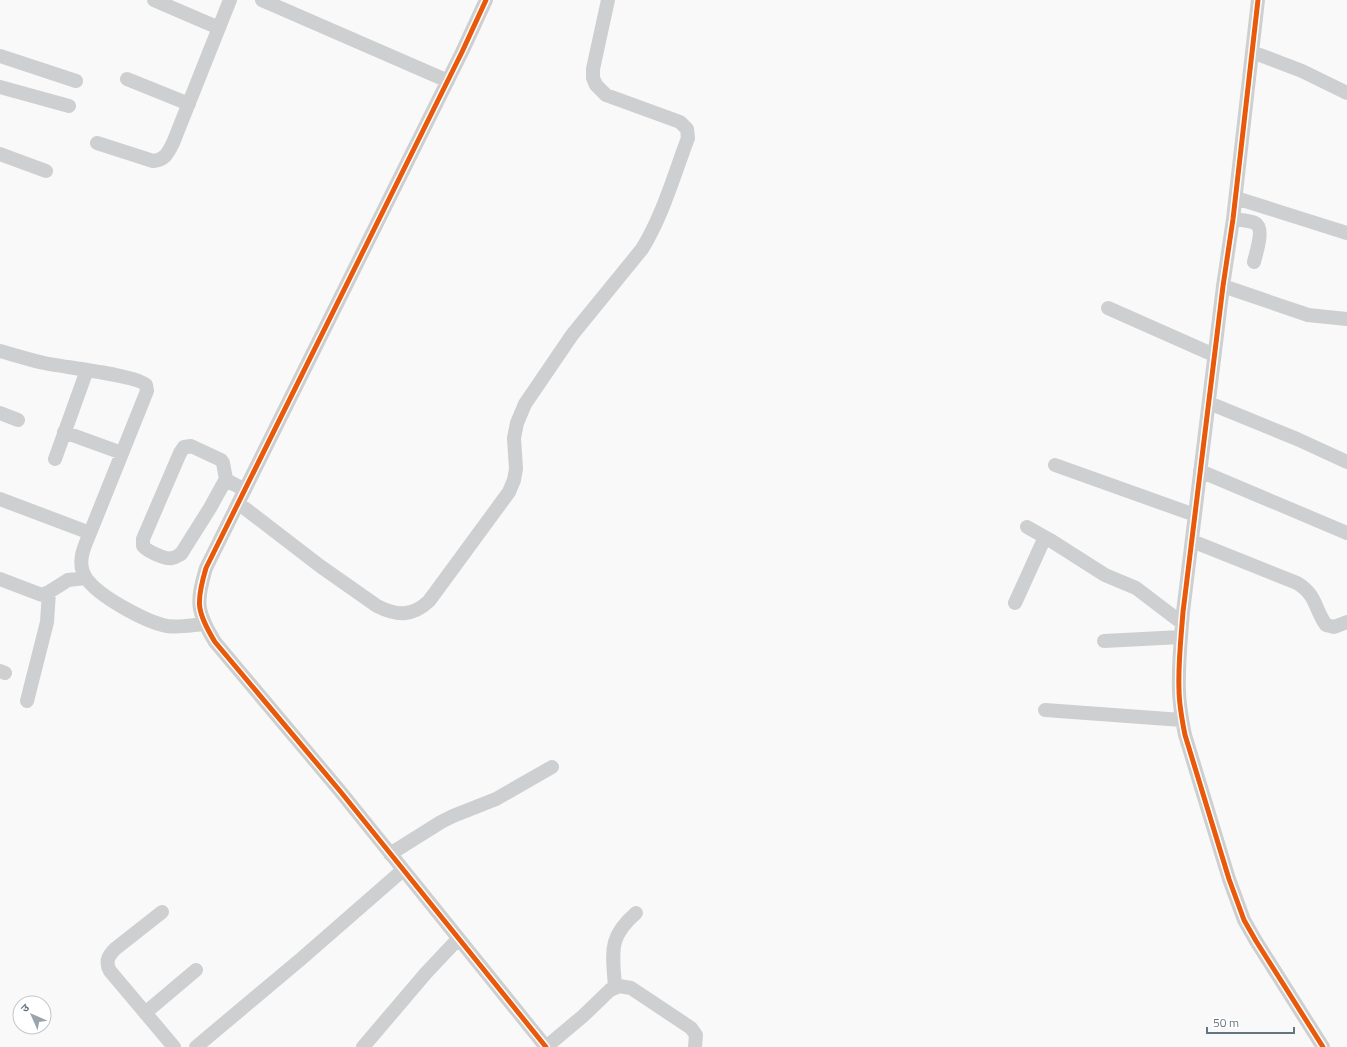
<svg xmlns="http://www.w3.org/2000/svg" width="1347" height="1047" font-family="'Titillium Web','Noto Sans Devanagari',sans-serif">
	<rect width="100%" height="100%" fill="#f9f9f9"/>
	<g fill="none" stroke-linecap="round" stroke-linejoin="round">
		<path stroke="#cecfd0" stroke-width="14" d="M154,0l65,28
			M262,0l186,81
			M486,0l-24,52 -256,516c-10,34 -10,43 9,74l125,149 206,256
			M1258,0l-25,219 -10,67 -40,326c-2,26 -5,52 -4,77 0,16 3,31 6,46l44,144 15,41 12,21 67,106
			M1252,52l50,19 45,22
			M0,56l76,25
			M127,79l62,25
			M0,87l69,19
			M97,143l56,18c12,-1 15,-8 20,-18l57,-143
			M0,154l46,17
			M1236,198l111,35
			M1233,219c7,1 16,1 22,4 10,5 1,30 -1,39
			M1223,286l85,29 39,4
			M1108,308l106,47
			M0,351c15,4 30,9 44,12 18,4 93,12 102,22l1,6 -57,142c-5,12 -12,26 -7,39 7,21 63,50 84,54 12,2 25,-1 37,-2
			M1209,403l88,36 50,23
			M0,413l18,7
			M64,432l58,21
			M55,459l32,-89
			M1055,465l140,50
			M1200,471l147,62
			M226,479l-16,29 -29,46c-3,1 -5,4 -9,4 -6,2 -25,-7 -29,-12v-7l37,-86 4,-6 7,-1 30,14 2,3 3,16 2,2 17,9
			M0,499l90,34
			M238,503l82,63 57,40c20,10 35,11 52,-5l80,-109 5,-12 2,-11 -2,-31 3,-15 8,-19 47,-69 70,-86c21,-34 32,-74 46,-111l-1,-9 -7,-7 -74,-27 -10,-10 -3,-7v-9l15,-69
			M1027,527l23,13 55,35 31,13 46,35
			M1192,541l105,42c20,12 17,25 29,42l8,2 13,-5
			M0,579l42,16 7,-3 19,-12 18,-2
			M1015,603l30,-66
			M1104,641l77,-4
			M0,671l5,2
			M27,701l20,-79 2,-30
			M1045,710l137,10
			M390,854l51,-32 12,-6 43,-17 56,-32
			M162,912l-47,37c-7,7 -10,13 -5,22l64,76
			M615,988c-2,-35 -8,-50 21,-75
			M145,1013l51,-43
			M196,1047l105,-88 102,-89
			M363,1047l63,-74 32,-34
			M546,1047l37,-31 27,-26 9,-4 12,2 60,40 5,7 -1,12"/>
		<g stroke="#fff" stroke-width="8">
			<path id="cycleway" d="M486,0l-24,52 -256,516c-10,34 -10,43 9,74l125,149 206,256
				M1258,0l-25,219 -10,67 -40,326c-2,26 -5,52 -4,77 0,16 3,31 6,46l44,144 15,41 12,21 67,106"/>
		</g>
		<use href="#cycleway" stroke="#e8590c" stroke-width="5"/>
	</g>
	<g transform="translate(32 1015) rotate(315)"><circle r="19" fill="#ffffff" stroke="#c1c8cd"/>
	<path d="M0-3L7 15L0 10L-7 15Z" fill="#99a4ac"/>
	<text y="-6" font-size="11" font-weight="bold" text-anchor="middle" fill="#657683">उ</text>
	</g>
	<path d="M1207 1027v6h87v-6" fill="none" stroke="#657683" stroke-width="2"/>
	<text x="1213" y="1027" font-size="12" fill="#657683" stroke="#ffffff" stroke-width="3" paint-order="stroke">50 m</text>
</svg>
